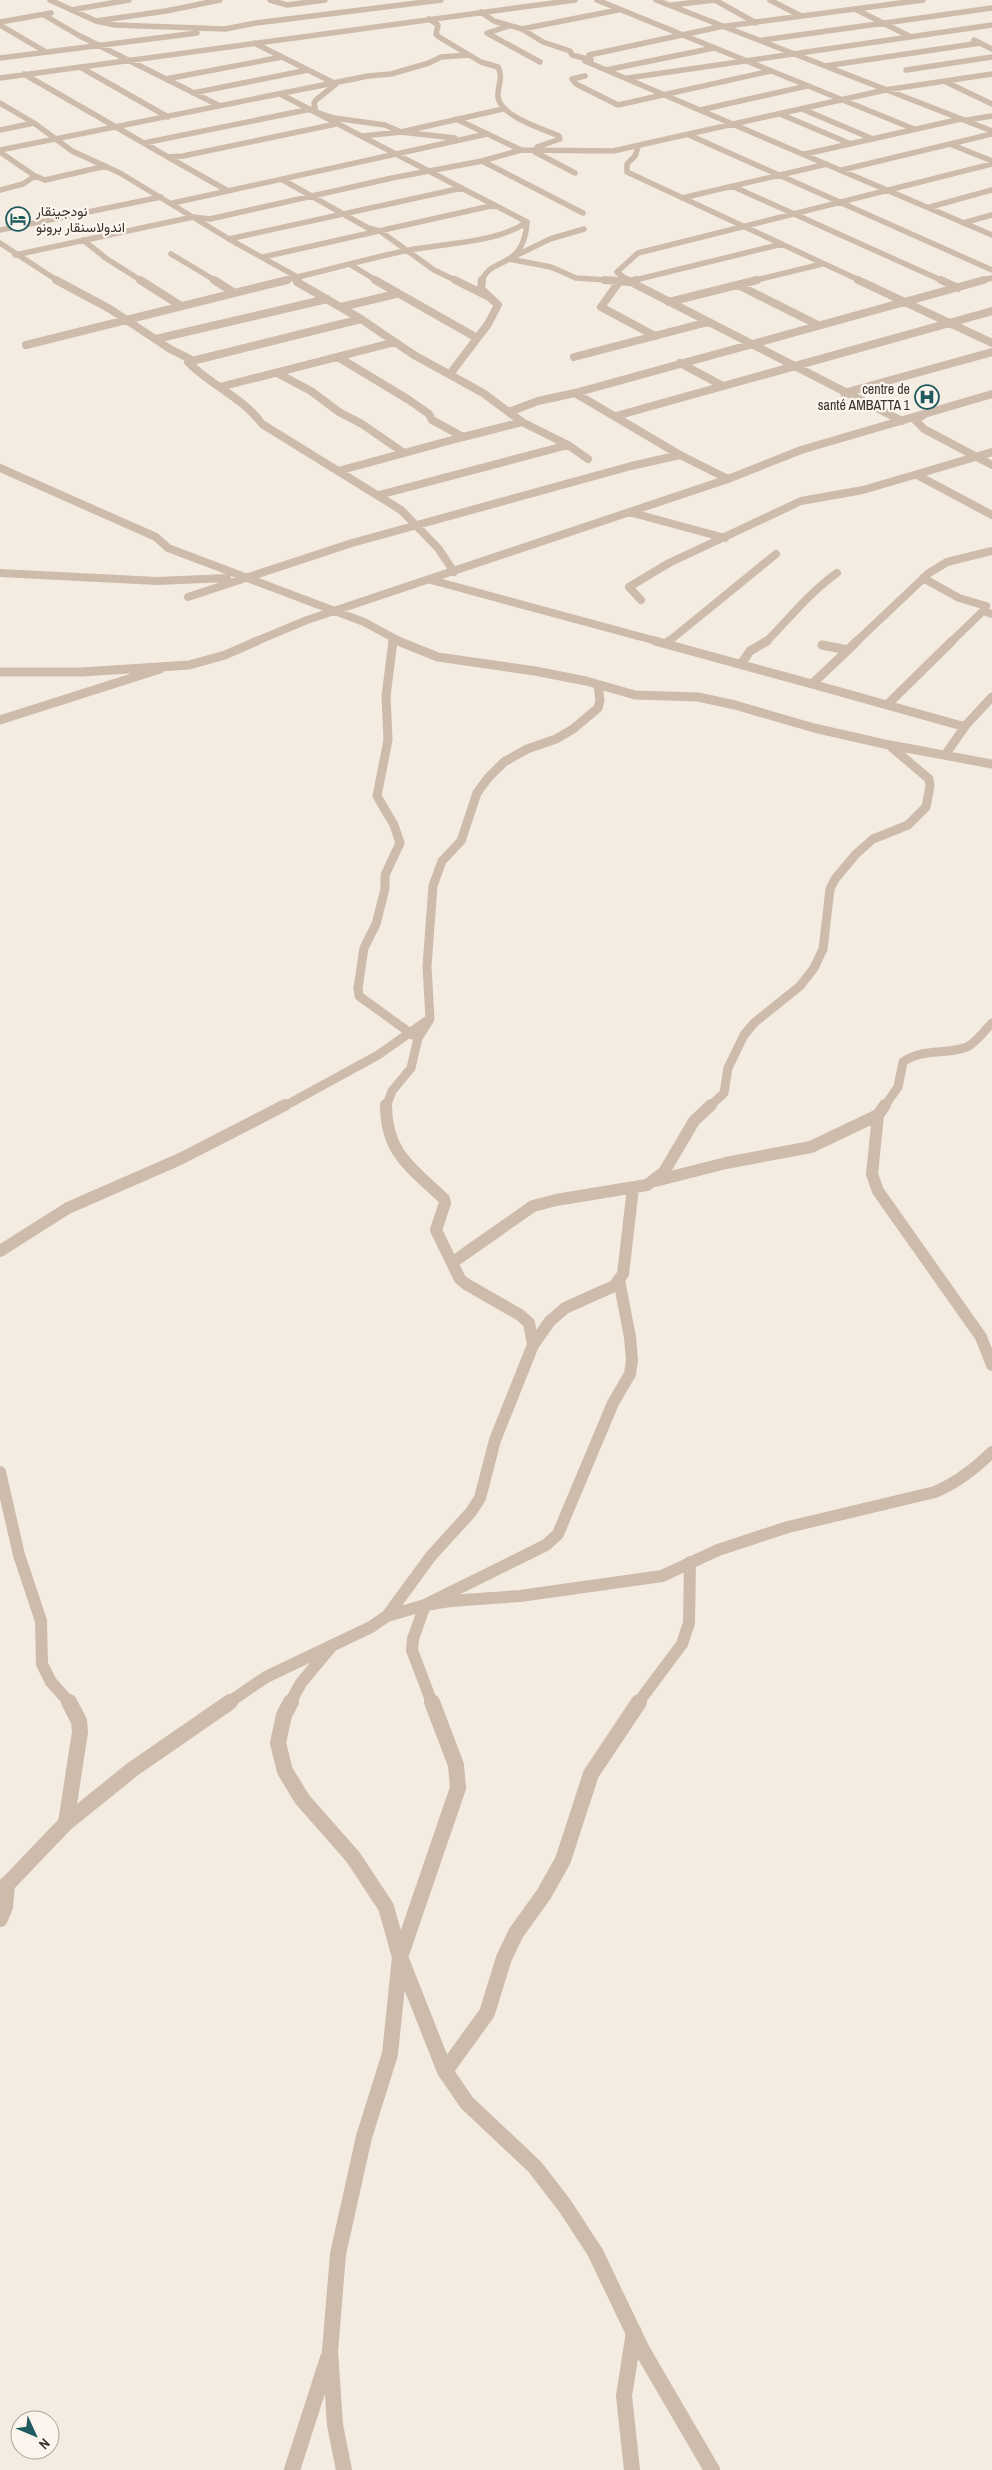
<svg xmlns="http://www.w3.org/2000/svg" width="992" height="2470" font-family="'Archivo Narrow',Vazirmatn,sans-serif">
	<rect width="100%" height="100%" fill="#f4ebe1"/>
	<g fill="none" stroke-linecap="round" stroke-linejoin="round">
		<path stroke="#cdbbac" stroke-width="5.5" d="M50,0l46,21 70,-10 54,-11
			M270,0l17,5 38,-5
			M597,0l317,129
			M656,0l336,131
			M715,0l41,23
			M770,0l31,16
			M672,5l43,-5
			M855,9l56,28
			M71,10l58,-10
			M481,12l13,9 28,8 21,13 27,9 2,4 19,5
			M44,15l34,20 142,71
			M429,19l9,6 -2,9 3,3 42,25 17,5c6,12 -1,18 0,30 2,19 45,32 61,39l1,3 -23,8
			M96,21l19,4 110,4 31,-6 185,-23
			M0,22l51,-9
			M0,25l46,27
			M509,26l-22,7 53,29
			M522,29l96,-19
			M763,40l229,-32
			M974,40l18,9
			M254,43l82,41 -20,16 -2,3 2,9 18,6 51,7 16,7 54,6
			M0,58l197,-25
			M585,61l407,174
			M585,61l6,-1 -2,-5 130,-28 204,-27
			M825,66l155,-23
			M80,67l88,50
			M606,70l108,-22
			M906,70l86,-13
			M24,74l144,83 15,-1 153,-32
			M585,76l-13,3 4,5 42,21 153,-34
			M0,78l575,-78
			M628,78l364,-53
			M166,79l116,-22
			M946,82l46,22
			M193,93l115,-23
			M282,95l245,127c-3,49 -37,34 -45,59
			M0,103l34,20 38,28 48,22 109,66 70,39 -2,3
			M802,109l71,30
			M700,110l107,-24
			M780,114l71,30
			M456,119l65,31
			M967,120l25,-4
			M0,130l34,-7
			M689,135l303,135
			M363,136l38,-4 102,-23
			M144,143l167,-34
			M950,144l42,17
			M638,147l-3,9 -8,8v8l234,109
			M0,150l368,-74 23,-2 38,-11 12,-6 28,-2
			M0,152l35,24
			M535,152l40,21
			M805,154l156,-35
			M168,157l60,34
			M482,161l101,52
			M842,170l150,-36
			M283,180l85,48 12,3 54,39 23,11
			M732,186l211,95
			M0,190l23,-6 12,-8 10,4 61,-14
			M682,198l145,-34
			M173,203l314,-69
			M930,207l62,-17
			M963,223l29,-8
			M0,230l161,-33
			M229,239l233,-51
			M83,240l24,19 35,22
			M0,243l58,38
			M171,254l45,27
			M15,255l178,-38 17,2 182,-41 90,-17 39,-11 92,1 272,-61 107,-16
			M515,256l35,-17 34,-10
			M263,257l232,-52
			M509,259l42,8 25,11 46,3
			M351,265l26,16
			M282,281c42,-10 84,-22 127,-31 35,-7 88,-7 118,-28
			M628,281l-11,-9 21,-19 354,-89
			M631,281l151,-37
			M752,281l70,-17
			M980,281l12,-3"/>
		<path stroke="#cdbbac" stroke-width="8" d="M56,280l54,29 60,40 20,10 -2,3c23,24 55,35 74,62l139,86 37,38 16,24
			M140,280l41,26
			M214,280l19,12
			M298,280l-1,2 64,37 53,36 69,38 39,29 46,23 20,14
			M375,280l102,58
			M455,280l32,16
			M605,280l24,2 7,-2
			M627,280l275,141
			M858,280l134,63
			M941,280l17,8
			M619,282l-18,25 54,29
			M738,285l80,40
			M669,302l88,-22
			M341,307l55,-13
			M156,339l171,-40
			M26,345l261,-65
			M338,357l71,43 20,14 3,6 31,17 -125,34
			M574,357l134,-35
			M188,362l173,-43
			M680,363l43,23
			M277,373l34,18 28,21 23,12 42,29
			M450,374l38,-50 10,-19 -17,-16 1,-9
			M220,387l175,-45
			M575,393l105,62 48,24
			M844,393l148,-41
			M509,412l29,-11 37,-8 409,-113
			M923,415l-8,5 9,9 68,36
			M616,416l376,-105
			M463,437l59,-15
			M0,468l156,69 12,11 196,74 37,20
			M917,475l75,40
			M379,495l189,-50
			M629,512l96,26
			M0,573l157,8 70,-3
			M923,578l36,20 27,8 -3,5
			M431,580l229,62
			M188,597l164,-54 279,-77 49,-11
			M641,600l-12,-13 40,-24 132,-62 62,-11 129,-38
			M254,642l53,-22 421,-141 73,-29 191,-56
			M392,642l1,-4
			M668,642l108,-88
			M766,642c23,-23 44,-50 71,-69
			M856,642l73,-69 18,-11 45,-11
			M951,642l32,-31 9,3"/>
		<path stroke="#cdbbac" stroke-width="9" d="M393,641l-7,55 2,44 -11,56 17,29 6,18 -15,32v14l-9,35 -12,24 -6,40 1,8 54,39
			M398,641l40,16 97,14 51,10 49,14 63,2 37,8 79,23 75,17 40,34 1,7 -4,21 -18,18 -35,14 -17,15 -21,25 -5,10 -7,60 -9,19 -14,18 -46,37 -10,12 -16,33 -4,25 -15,14
			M655,641l157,43
			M952,641l-65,64 75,21 4,-1 26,-28
			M667,643l2,-2
			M822,645l26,5 9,-9
			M848,650l-36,34 75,21
			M741,664l9,-13 17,-10
			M0,672h82l107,-7 36,-10 32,-14
			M0,720l160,-51
			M890,745l102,19
			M945,755l21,-30
			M283,1107l95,-52 50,-35
			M386,1107l6,-16 19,-23 7,-30 12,-19 -3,-53 6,-80 9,-25 19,-20 16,-48 11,-15 16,-16 23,-13 29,-10 17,-10 25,-21 2,-8 -2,-14
			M884,1107l14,-20 5,-25c20,-14 42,-7 64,-15 10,-5 17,-16 25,-24"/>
		<path stroke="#cdbbac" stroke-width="12" d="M386,1105c0,49 26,63 58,94l1,4 -9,27 17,35
			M885,1105l-7,10 -6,59 6,17 103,146 11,28
			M655,1181l71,-18 85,-16 67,-32
			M0,1251l68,-43 112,-49 105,-54
			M533,1345l-4,-22 -9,-8 -54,-31 -6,-5 -7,-14 3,-5 77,-54 23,-6 91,-15 17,-13 30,-51 17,-16
			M0,1472l19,83 22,66 1,43 9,18 19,21
			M387,1616l44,-60 40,-44 9,-14 15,-58 38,-95 17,-24 15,-13 49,-22 9,-12 10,-86
			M228,1703l38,-26 105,-50 16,-11 38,-11 25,-4 70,-5 142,-20 56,-26 70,-23 147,-35c23,-10 39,-23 57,-40
			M290,1703l11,-20 30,-36
			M432,1703l-20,-53 1,-11 12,-34 121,-60 12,-11 55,-131 17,-29 2,-14 -2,-23 -11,-57
			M638,1703l44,-59 7,-21 1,-61"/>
		<path stroke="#cdbbac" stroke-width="16" d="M291,1702l-7,13 -6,28 7,28 17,28 51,58 33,50 14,50 45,114 22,32 68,64 30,39 30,46 47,98 70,120
			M66,1823l14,-91 -1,-11 -10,-19
			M0,1892l66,-69 67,-54 97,-67
			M0,1919l5,-12 2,-23
			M445,2071l42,-58 17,-55 12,-25 28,-39 19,-34 28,-86 48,-72
			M292,2470l36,-112
			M344,2470l-9,-45 -5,-74 8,-97 26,-117 26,-83 10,-97 58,-169 -2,-23 -24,-63
			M632,2470l-8,-74 10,-64"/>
	</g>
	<defs>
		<g id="hotel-ring" transform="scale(1.25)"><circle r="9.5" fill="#fbf5ee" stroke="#1f5a5e" stroke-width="1.5"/><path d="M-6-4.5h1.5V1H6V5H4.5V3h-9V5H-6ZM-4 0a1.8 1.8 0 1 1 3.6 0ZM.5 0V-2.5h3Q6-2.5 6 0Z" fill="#1f5a5e"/></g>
		<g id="hospital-ring" transform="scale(1.25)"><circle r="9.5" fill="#fbf5ee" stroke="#1f5a5e" stroke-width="1.5"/><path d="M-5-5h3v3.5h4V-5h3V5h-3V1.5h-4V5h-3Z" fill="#1f5a5e"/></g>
	</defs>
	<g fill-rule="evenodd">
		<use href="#hotel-ring" x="18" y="219"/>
		<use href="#hospital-ring" x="927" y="397"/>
	</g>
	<g text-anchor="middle" stroke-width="4.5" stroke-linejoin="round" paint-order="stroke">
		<g font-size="14" fill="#3b302b" stroke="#fbf5ee" text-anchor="start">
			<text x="36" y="216">نودجينقار<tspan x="36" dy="16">اندولاسنقار برونو</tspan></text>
			<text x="910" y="394" text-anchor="end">centre de<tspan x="910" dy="16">santé AMBATTA 1</tspan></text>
		</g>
	</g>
	<g transform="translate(35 2435) rotate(134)"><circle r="24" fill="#fbf5ee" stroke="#aea6a0"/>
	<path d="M0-4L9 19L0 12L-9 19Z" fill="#1f5a5e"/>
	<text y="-8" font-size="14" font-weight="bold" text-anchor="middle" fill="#3b302b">N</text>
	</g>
</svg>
